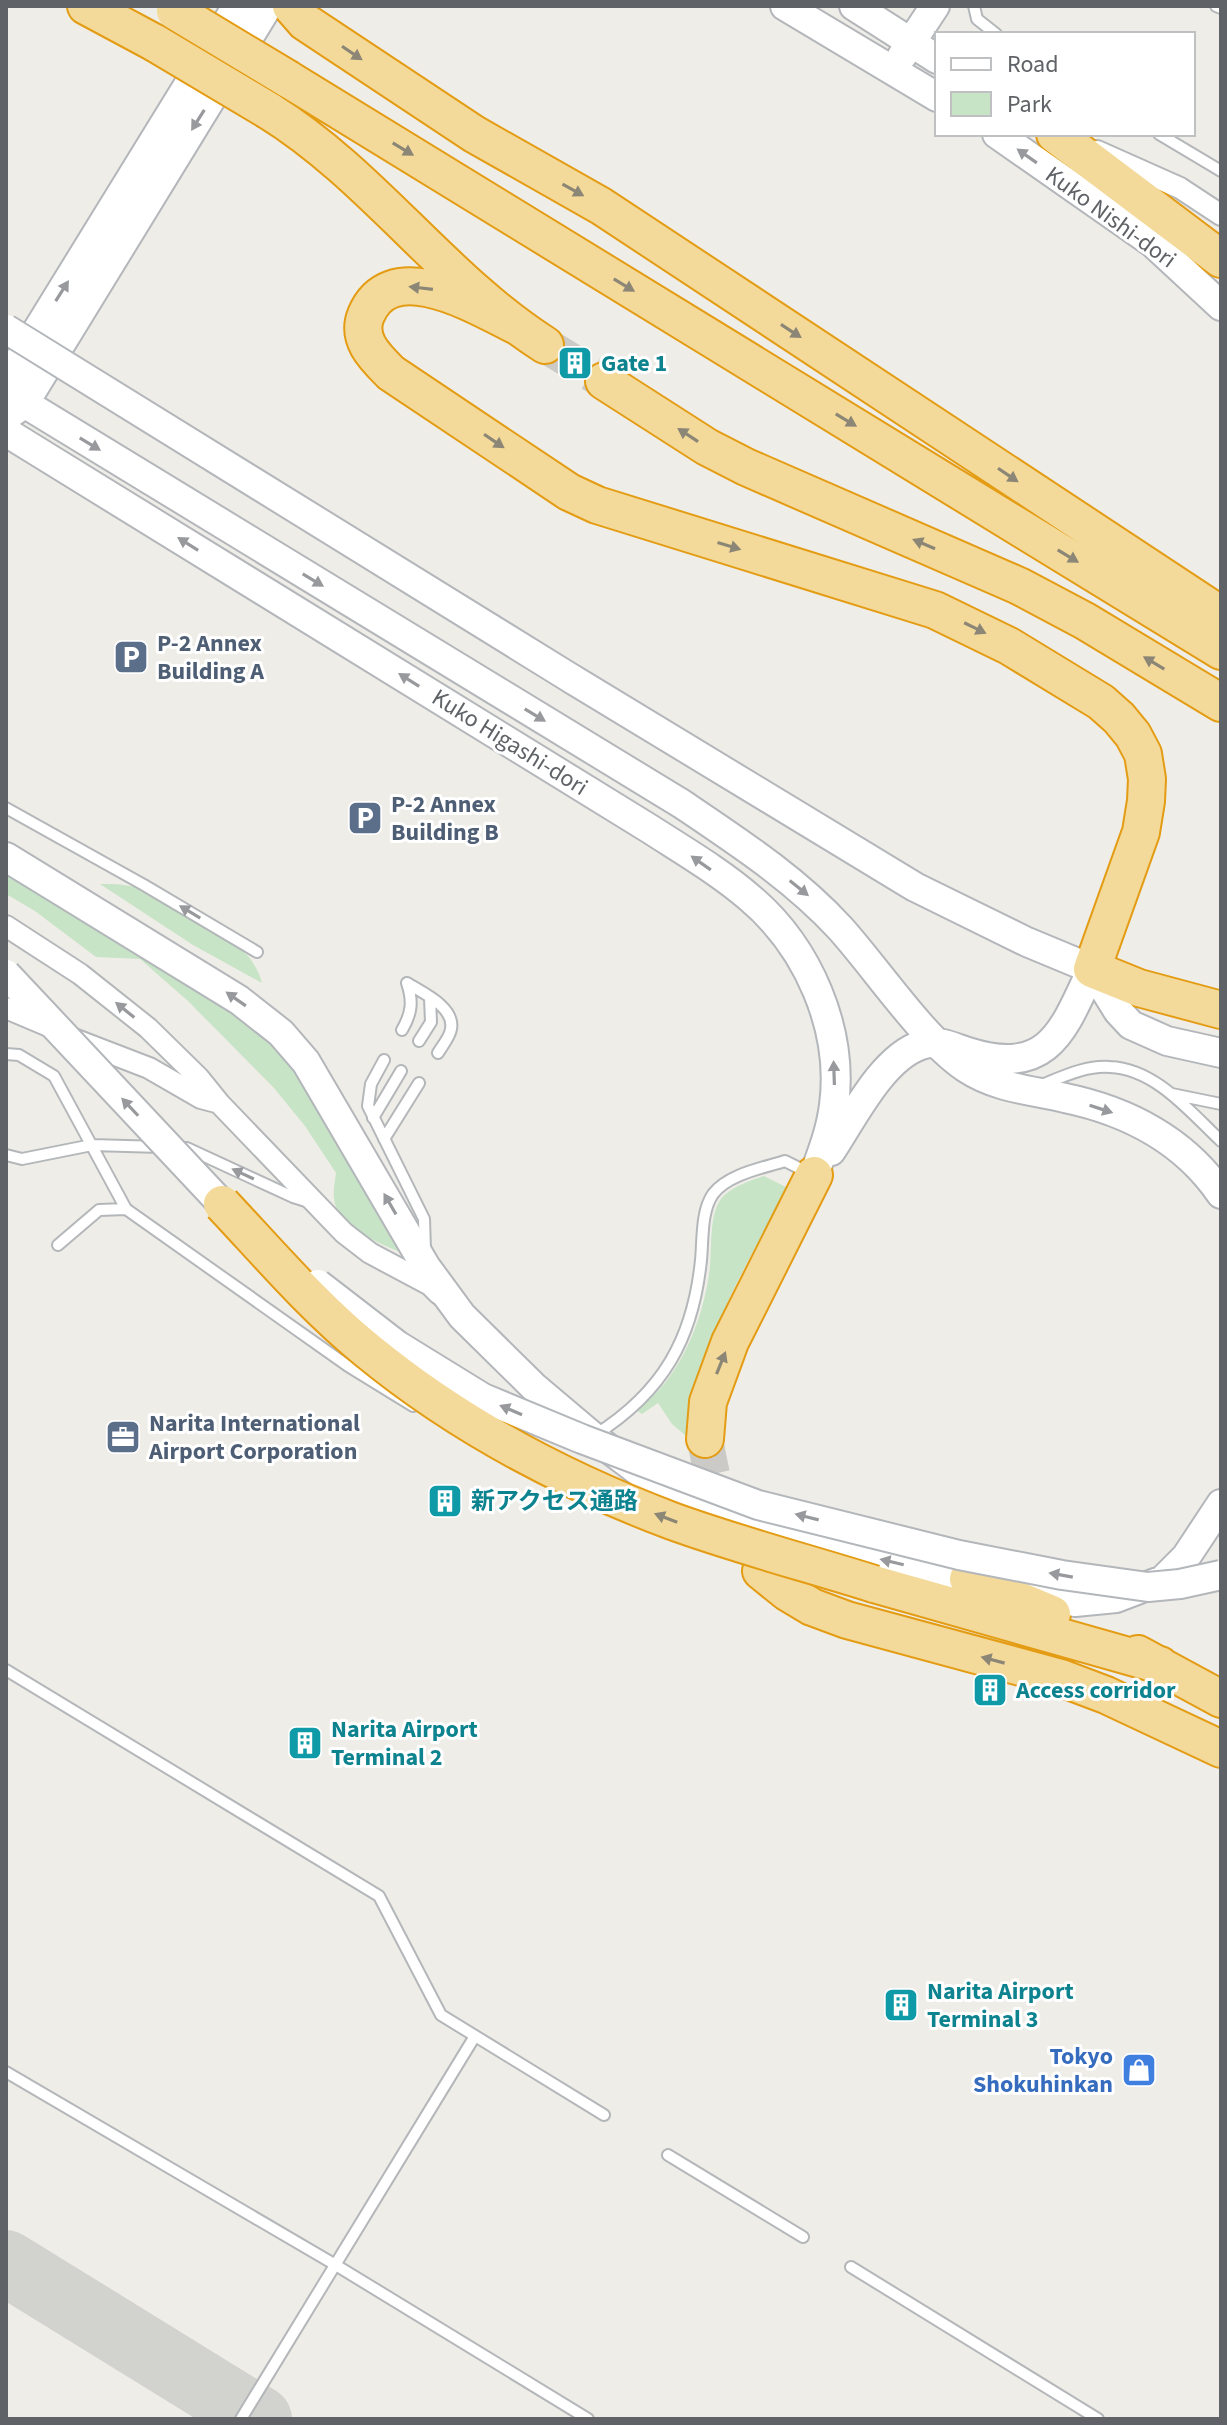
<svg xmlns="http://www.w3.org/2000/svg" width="1227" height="2425" font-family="'Source Sans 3','Noto Sans JP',sans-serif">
	<rect width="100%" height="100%" fill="#efede7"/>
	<path fill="#c7e4c6" d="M6,873l270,165 126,208 -1,6c-22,-8 -57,-24 -66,-48 -3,-11 0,-21 1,-31l-31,-47 -31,-38 -86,-87 -48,-42 -44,-2 -61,-46 -29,-17z
		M100,884c15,0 29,0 43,6 24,9 89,48 105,66 7,9 11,16 14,27l-69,-38z
		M764,1176l26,13c-48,76 -90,158 -104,247l-14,-12 -14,-21 -16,11 -6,-4c44,-29 69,-94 74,-144 2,-19 -1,-51 11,-67 8,-11 30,-19 43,-23z"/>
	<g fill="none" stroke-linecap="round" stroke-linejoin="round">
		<path stroke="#d2d2ce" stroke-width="66" d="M6,2263l253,156"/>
		<path stroke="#cbcac7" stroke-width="36" stroke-dasharray="36 18" stroke-linecap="butt" d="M545,345l59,36
			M705,1439c5,28 10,55 23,80"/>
		<g stroke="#b4b7ba" stroke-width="14">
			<path id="lane" d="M974,6l3,13 19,15
				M1216,6l5,2
				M1159,134l62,37
				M6,808l138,77 113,67
				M407,983c16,10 48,24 44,46 -1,8 -9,17 -13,24
				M402,1030c10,-17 11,-29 5,-47
				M419,1041l12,-19 -1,-24
				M6,1054l13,1 35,21 72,133 222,157 65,40
				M384,1060l-13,24 -3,22 56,113 1,31
				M1039,1086c23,-9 47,-21 71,-19 46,2 80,45 111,74
				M1172,1094l49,10
				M373,1118l28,-47
				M384,1139l35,-56
				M177,1148h10l106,49 16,5
				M6,1155l16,4 70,-14 69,2
				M58,1245l41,-35 27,-1
				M595,1435c68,-43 98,-96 106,-175 2,-20 0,-49 12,-66 15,-20 50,-26 72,-33l24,12
				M6,1670l373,226 62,119 163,100
				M6,2072l328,192 254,155
				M668,2155l135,82
				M851,2267l247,152
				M241,2419l234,-383"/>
		</g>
		<g stroke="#b4b7ba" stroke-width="24">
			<path id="street" d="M1097,151l83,37 41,27
				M6,926l74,48 68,54 51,50 21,26 124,129 26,20 60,32 9,9
				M71,1038l78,30 52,30 15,4"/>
		</g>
		<g stroke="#b3b6ba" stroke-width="32">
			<path id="secondary" d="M785,6l152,91
				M854,6l83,53
				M902,56l33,-50
				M997,134l156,109 68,63
				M6,381l231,-375
				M6,392l676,412c56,38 112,74 158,124 37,41 82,110 126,140 30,20 65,22 99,30 63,13 120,43 156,96
				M11,413l13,-9 244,-398
				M6,432l644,397c34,22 70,43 100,69 58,49 94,131 84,207 -3,25 -12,48 -20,70
				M572,679l343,208 112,55 65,27 26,42 13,14 36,16 54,12
				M6,857l233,143 42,33 25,29 120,205 36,49 72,71 58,49 57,43 52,28 78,26 75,20 221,49 41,-4 47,-18 23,-23 35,-53
				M831,1151c22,-33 51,-93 90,-106 17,-6 31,2 47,7 81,25 95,-21 124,-83"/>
		</g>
		<g stroke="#e39c14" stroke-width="40">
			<path id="highway" d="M86,6l69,37
				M291,6l14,16 169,112 127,72 620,409
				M288,79l933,572
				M269,111c103,64 174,169 276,234
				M1055,134l166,125
				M519,327c-39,-19 -127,-74 -153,-12 -10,24 9,42 25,58l178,119 28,13 338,105 74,36 92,56 18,16 14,17 10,19 4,25 -1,22 -5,31 -49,137
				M604,381l103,66 39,20 273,119 66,35 136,82
				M1092,969l47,19 82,22
				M705,1439l3,-37 22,-60 84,-167
				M761,1571l26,21 25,15 35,13 214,58 45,17 115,54
				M968,1579l84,35
				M874,1584l286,81
				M1138,1654l83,45"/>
		</g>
		<use href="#lane" stroke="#fff" stroke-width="10"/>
		<use href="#street" stroke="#fff" stroke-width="20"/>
		<use href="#secondary" stroke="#fff" stroke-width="28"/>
		<use href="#highway" stroke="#f4da9a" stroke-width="36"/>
		<g stroke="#b4b7ba" stroke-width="24" stroke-linecap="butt">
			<path id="street-bridge" d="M6,1008l45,19"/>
		</g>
		<g stroke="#b3b6ba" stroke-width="32" stroke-linecap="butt">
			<path id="secondary-bridge" d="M6,329l566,350
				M6,974l216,230 15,13
				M318,1284l79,61 86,53 99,41 176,66 201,50 103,20 86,12 32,-3 41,-9"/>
		</g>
		<g stroke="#e39c14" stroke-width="40" stroke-linecap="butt">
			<path id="highway-bridge" d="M175,11l113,68
				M155,43l114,68
				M222,1204c47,50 92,103 145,146 90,74 196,130 305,171 66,24 135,42 202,63"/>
		</g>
		<use href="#street-bridge" stroke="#fff" stroke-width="20"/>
		<use href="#secondary-bridge" stroke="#fff" stroke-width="28"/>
		<use href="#highway-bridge" stroke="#f4da9a" stroke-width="36"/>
	</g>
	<defs><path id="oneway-solid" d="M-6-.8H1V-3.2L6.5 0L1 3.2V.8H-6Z" transform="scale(2)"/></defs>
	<g fill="#8c8676">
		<use href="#oneway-solid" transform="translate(352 53) rotate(34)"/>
		<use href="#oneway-solid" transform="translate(403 149) rotate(31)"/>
		<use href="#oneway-solid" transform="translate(573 190) rotate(29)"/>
		<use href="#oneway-solid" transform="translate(624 285) rotate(31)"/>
		<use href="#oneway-solid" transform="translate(421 288) rotate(-173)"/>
		<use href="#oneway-solid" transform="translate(791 331) rotate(33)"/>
		<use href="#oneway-solid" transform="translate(846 420) rotate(31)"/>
		<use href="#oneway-solid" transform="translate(688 435) rotate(-147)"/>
		<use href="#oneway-solid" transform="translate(494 441) rotate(34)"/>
		<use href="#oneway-solid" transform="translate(1008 475) rotate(34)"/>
		<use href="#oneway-solid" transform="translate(924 544) rotate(-157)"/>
		<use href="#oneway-solid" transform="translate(729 546) rotate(17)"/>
		<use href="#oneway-solid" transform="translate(1068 556) rotate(31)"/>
		<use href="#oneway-solid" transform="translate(975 628) rotate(26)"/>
		<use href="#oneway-solid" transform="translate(1154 663) rotate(-149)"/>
		<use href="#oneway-solid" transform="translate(721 1363) rotate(-68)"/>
		<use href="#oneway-solid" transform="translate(666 1518) rotate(-159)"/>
		<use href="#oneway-solid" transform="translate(993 1660) rotate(-165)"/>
	</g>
	<g fill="#97999c">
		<use href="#oneway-solid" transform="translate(198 120) rotate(122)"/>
		<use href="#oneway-solid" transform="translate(1027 156) rotate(-145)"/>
		<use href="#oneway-solid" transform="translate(62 291) rotate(-58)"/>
		<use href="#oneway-solid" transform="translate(90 444) rotate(31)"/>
		<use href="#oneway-solid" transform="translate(188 544) rotate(-148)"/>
		<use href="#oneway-solid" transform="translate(313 580) rotate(31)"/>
		<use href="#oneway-solid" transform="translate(409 680) rotate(-148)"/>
		<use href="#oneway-solid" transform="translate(535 715) rotate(31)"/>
		<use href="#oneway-solid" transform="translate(701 863) rotate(-145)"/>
		<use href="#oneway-solid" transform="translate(799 888) rotate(39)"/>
		<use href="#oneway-solid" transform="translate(190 912) rotate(-149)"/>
		<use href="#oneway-solid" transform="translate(236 999) rotate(-145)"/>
		<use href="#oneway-solid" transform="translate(125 1010) rotate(-141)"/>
		<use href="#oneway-solid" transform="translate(834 1073) rotate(-92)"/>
		<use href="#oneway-solid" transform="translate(130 1107) rotate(-133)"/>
		<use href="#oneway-solid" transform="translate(1101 1109) rotate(18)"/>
		<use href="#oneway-solid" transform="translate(243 1174) rotate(-155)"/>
		<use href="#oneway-solid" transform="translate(390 1204) rotate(-120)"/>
		<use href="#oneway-solid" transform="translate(511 1410) rotate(-157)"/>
		<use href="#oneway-solid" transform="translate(807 1517) rotate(-166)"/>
		<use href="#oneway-solid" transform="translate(892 1562) rotate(-167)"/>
		<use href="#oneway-solid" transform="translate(1061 1575) rotate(-170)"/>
	</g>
	<defs>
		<g id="building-square" transform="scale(1.8)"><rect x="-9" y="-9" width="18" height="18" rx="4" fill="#0f9aa8" stroke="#fff"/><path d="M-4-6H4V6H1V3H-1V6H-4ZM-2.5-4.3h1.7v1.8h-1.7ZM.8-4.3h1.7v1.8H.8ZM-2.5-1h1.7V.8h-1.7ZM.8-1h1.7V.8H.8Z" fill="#fff"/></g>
		<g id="parking-square" transform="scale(1.8)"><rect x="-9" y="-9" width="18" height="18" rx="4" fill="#5c6f8a" stroke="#fff"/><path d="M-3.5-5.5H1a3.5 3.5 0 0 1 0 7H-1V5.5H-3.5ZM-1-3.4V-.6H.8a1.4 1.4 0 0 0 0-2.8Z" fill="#fff"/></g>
		<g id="office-square" transform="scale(1.8)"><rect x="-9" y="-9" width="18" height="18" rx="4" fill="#5c6f8a" stroke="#fff"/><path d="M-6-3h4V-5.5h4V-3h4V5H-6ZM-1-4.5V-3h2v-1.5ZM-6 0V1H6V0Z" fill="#fff"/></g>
		<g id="shop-square" transform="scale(1.8)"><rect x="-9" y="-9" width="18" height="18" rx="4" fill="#3f7fe0" stroke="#fff"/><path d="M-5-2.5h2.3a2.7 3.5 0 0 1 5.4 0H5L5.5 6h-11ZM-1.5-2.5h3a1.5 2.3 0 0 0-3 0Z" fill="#fff"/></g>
	</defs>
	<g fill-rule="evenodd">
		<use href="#building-square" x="575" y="363"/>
		<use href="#parking-square" x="131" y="657"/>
		<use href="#parking-square" x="365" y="818"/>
		<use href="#office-square" x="123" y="1437"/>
		<use href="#building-square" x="445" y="1501"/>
		<use href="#building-square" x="990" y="1690"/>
		<use href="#building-square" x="305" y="1743"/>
		<use href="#building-square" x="901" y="2005"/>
		<use href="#shop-square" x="1139" y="2070"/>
	</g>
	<g text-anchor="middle" stroke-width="6" stroke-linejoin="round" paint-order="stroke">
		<g font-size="24" fill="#5f6266" stroke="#fff">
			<text transform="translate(1111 217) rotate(36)" y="8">Kuko Nishi-dori</text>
			<text transform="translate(510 742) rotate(32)" y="8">Kuko Higashi-dori</text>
		</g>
		<g font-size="24" font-weight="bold" fill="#0d838f" stroke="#fff" text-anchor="start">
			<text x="601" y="371">Gate 1</text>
			<text x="471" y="1509">新アクセス通路</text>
			<text x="1016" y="1698">Access corridor</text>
			<text x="331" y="1737">Narita Airport<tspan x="331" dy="28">Terminal 2</tspan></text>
			<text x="927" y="1999">Narita Airport<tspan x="927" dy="28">Terminal 3</tspan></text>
		</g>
		<g font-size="24" font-weight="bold" fill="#4e5e75" stroke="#fff" text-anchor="start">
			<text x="157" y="651">P-2 Annex<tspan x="157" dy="28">Building A</tspan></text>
			<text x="391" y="812">P-2 Annex<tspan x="391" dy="28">Building B</tspan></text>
			<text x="149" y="1431">Narita International<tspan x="149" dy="28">Airport Corporation</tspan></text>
		</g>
		<g font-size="24" font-weight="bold" fill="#366cbe" stroke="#fff" text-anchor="end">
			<text x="1113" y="2064">Tokyo<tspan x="1113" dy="28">Shokuhinkan</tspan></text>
		</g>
	</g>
	<rect width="1227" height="2425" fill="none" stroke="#5f6266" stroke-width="16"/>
	<rect x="935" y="32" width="260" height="104" fill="#ffffff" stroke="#bfc0c2" stroke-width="2"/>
	<rect x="951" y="58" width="40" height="12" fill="#ffffff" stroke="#bfc0c2" stroke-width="2"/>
	<text x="1007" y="72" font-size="24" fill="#5f6266">Road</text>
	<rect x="951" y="92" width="40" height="24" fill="#c7e4c6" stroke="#bfc0c2" stroke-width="2"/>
	<text x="1007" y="112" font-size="24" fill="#5f6266">Park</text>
</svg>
